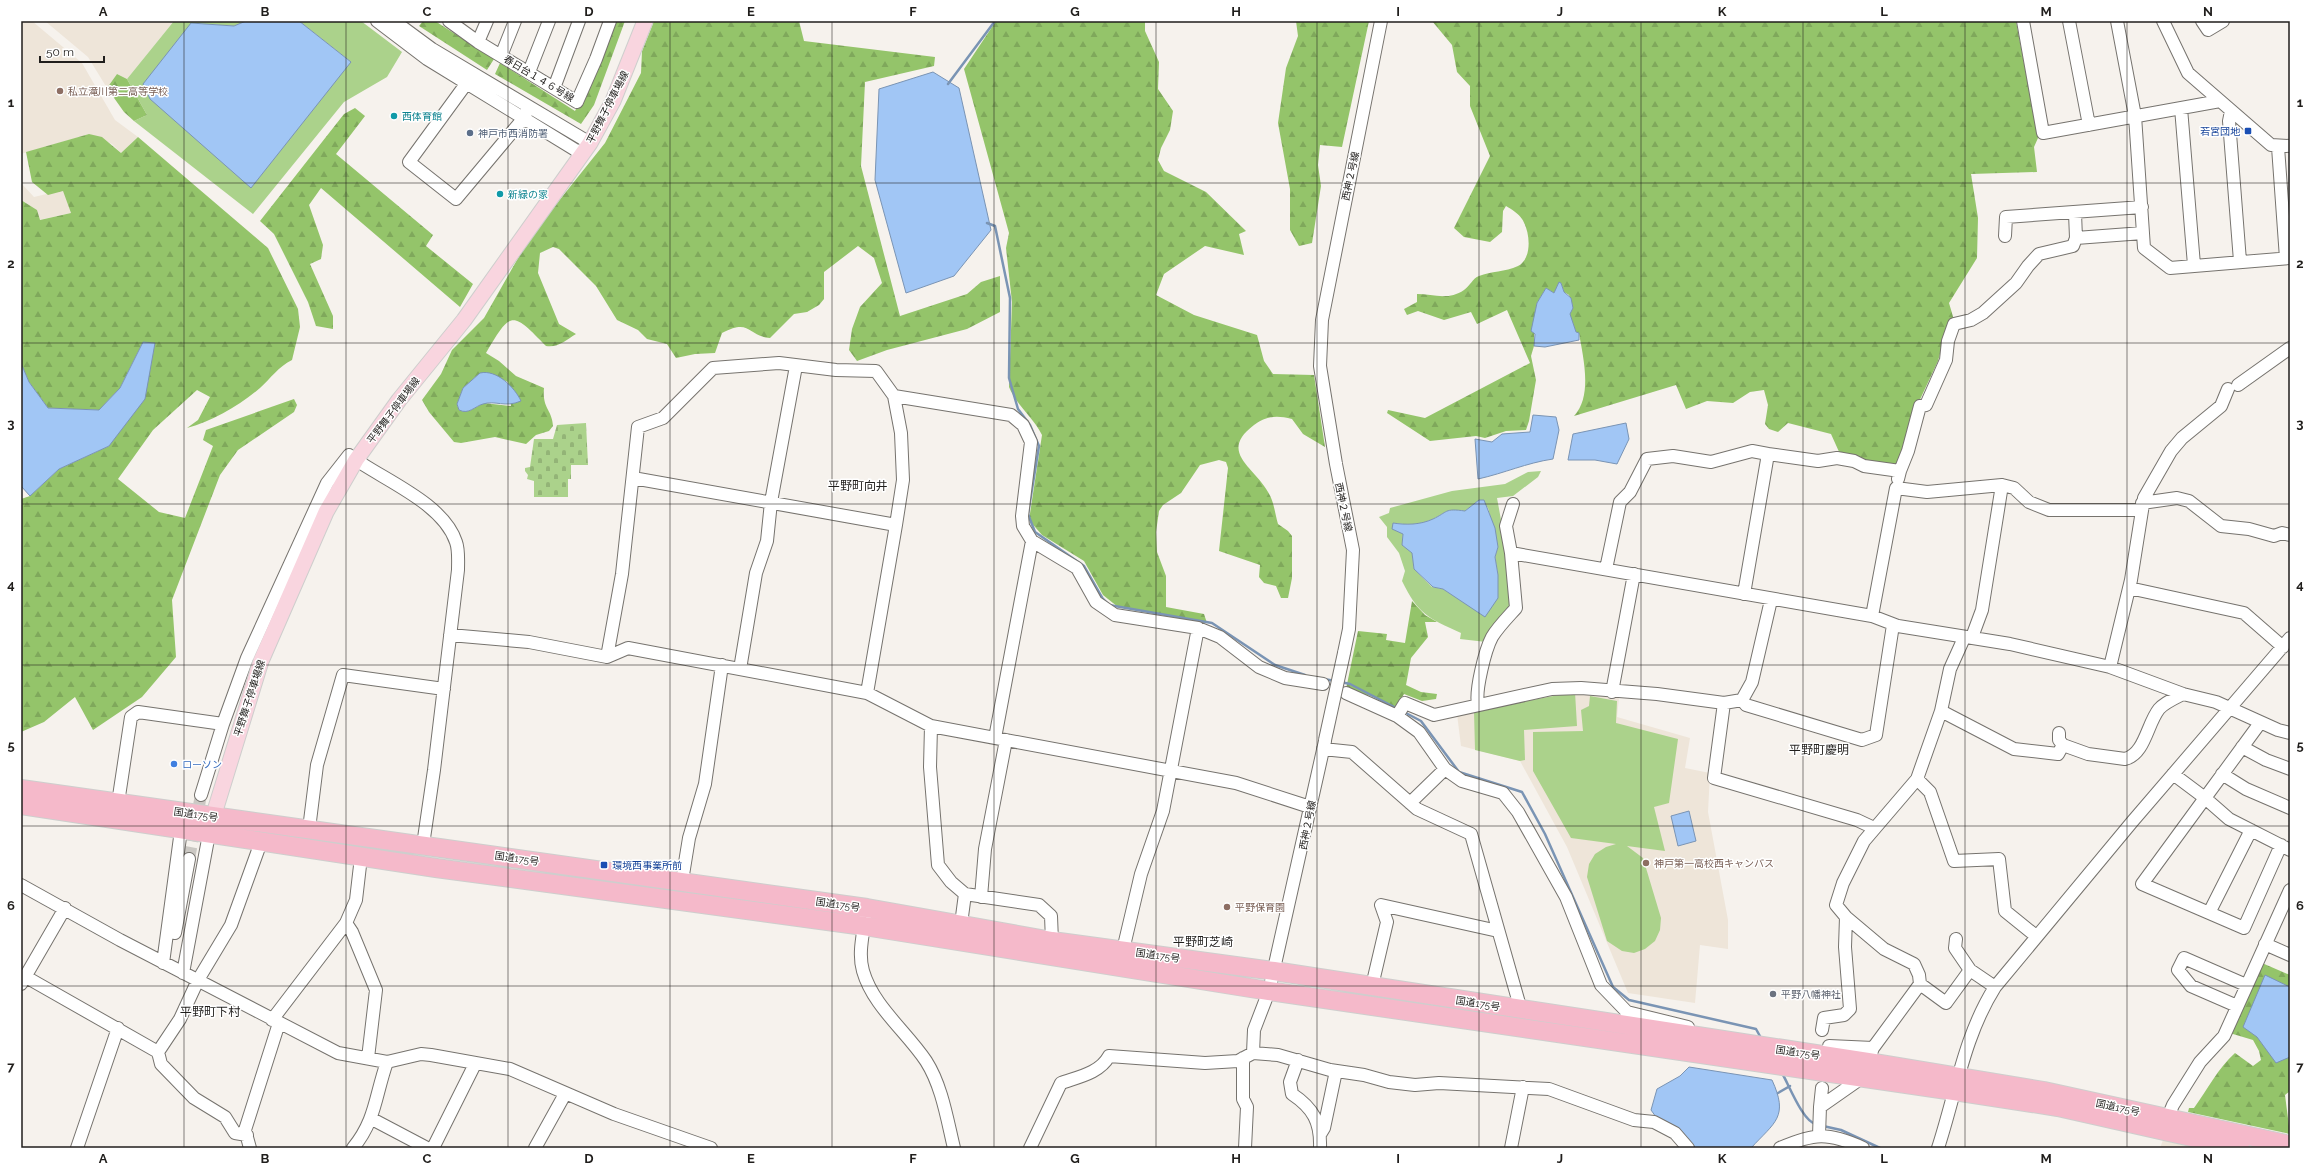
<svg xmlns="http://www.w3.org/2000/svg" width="2311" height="1169" font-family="Raleway,'Noto Sans JP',sans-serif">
	<defs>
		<pattern id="forest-firs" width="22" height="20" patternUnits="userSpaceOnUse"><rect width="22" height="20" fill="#94c46a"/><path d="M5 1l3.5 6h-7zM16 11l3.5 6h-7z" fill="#7fa85b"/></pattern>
		<pattern id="cemetery-stones" width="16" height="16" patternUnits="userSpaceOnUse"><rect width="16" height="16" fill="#abd28b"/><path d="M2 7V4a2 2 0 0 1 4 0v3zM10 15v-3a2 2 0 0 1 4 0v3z" fill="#93b477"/></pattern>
	</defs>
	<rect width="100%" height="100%" fill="#f6f2ed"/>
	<path fill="#eee5d9" d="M21,21h11l50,42 33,57 23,17 -17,16 -9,-9 -23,-10 -68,20z
		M45,21h129l-47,58 -10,-5 -10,14 -19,-31z
		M21,183l13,14 29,-7 8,23 -32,7 -2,-10 -16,-10z
		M1575,692l44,6 -2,19 73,21 -5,30 25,5 -2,39 20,108v29l-28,-4 -5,58 -67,-10 -61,-146 -47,-86 -59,-15 -4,-32z
		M2163,1140l31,8h-34z"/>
	<path fill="#abd28b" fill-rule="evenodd" d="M174,21h72l-12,5 -43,-3 160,39 -52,-41h62l41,31 -15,25 -43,25 -91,112 -119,-93 13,-6 -20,-36z
		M1541,471l-3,6 -25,19 -16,2 9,49 6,60 -26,35 -26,-3 1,-6c-33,-15 -43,-19 -59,-52l3,-10 -6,-18 -12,-16v-10l-8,-10 10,-4 1,-5 62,-17 53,-7 23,-12zM1479,500l9,8 10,39 -3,10 3,18 -13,41 -42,-27 -11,-2 -18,-18 -2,-17 -10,-7 1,-11 -10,-11c13,2 27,2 40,-4 15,-7 11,-11 32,-8z
		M1575,692l2,34 -53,4 1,30 -5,1 -45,-11 -1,-39z
		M1590,696l27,5 -1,22 62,16 -9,64 -15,4 11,44 -38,-5 16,12 18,60 -1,12 -5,11 -10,8 -11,4 -12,-2 -15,-10 -20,-64 2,-13 6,-10 11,-7 10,-3 -45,-6 -38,-67v-39l50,-1 -2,-21 8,-4z"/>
	<path fill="url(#forest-firs)" fill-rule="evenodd" d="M423,21h12l59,38 -7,11 -68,-44z
		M613,21h12l-31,84 -13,19 -86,-50 5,-11 75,48 25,-53z
		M654,21h145l5,20 131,16 -1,9 -69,16 -4,84 39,150 67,-22 14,-12 19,-6v36l-33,17 -80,21 -30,11 -8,-11 3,-21 8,-22 22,-24 -8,-25 -16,-12 -34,26v27l-5,6 -12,7 -13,2 -24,24c-23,-2 -19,-20 -48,-5l-7,20 -20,1 -19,4 -9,-14 -20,-5 -9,-9 -21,-10 -21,-34 -37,-37 -6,-2 -13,6 -2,20 21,51 17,10c-10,6 -18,14 -30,12 -34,-35 -35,-36 -60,7l13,8 17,15 28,12c-2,21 8,21 9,38l-4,5 -13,4 -10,9 -31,-7 -34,6 -7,-1 -25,-30 -7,-12 19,-26 11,-24 32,-32 46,-81 75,-94 36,-70 1,-22zM480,373l10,1 18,8 3,24 -27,-3 -15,8 -10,-1 -2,-6 6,-16z
		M996,21h149v10l14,31 -1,27 15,22 -3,19 -9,18 -3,12 6,11 42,21 40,39 -7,3 5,21 -39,-9 -41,28 -8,21 38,20 63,20 7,26 9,13 41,1 11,72 -22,-13 -11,-15c-16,-4 -25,-3 -38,6 -36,27 0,42 14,67 6,9 7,22 10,32l10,7 4,5v42l-4,20h-7l-5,-12 -12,-3 -5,-6 1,-12 -41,-14 9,-83 -2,-6 -7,-2 -19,5 -19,28 -18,12 -4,6 -3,21 1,20 9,24v31l38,7 3,9 -89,-16 -15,-12 -19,-34 -42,-26 -13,-15 13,-85c-9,-18 -25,-29 -33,-48l3,-85 -6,-54 3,-15 -45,-164z
		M1296,21h73l-27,126 -22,-2 -2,20 3,21 -9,57 -13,3 -9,-16v-41l-12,-66 8,-55 12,-32z
		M1432,21h584l22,117 -4,9 3,25 -66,2 7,44 -1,40 -28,45 5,17 -6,5 -10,36 -22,47 -19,59 -57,-13 -9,-20 -43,-11 -10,9 -9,-3 -4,-5 3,-19 -4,-15 -14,2 -17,11 -26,-2 -21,8 -10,-24 -102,31c19,-20 9,-59 5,-83l-3,-1 -7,-18 2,-11 -2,-8 -5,-3 -3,-9 -7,10 -8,-5 -9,15 -3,24v19l-3,10 5,24 -7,41 -3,9 -20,1 -21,7 -9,-2 -46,5 -43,-28 1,-3 37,8 105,-55 -23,-53 -30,14 -6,-12 -27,8 -26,-9 -11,4 -3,-6 13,-7v-8c16,0 31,7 47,-4 5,-3 9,-12 15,-14 12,-5 26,-4 39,-10 15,-8 12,-35 4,-47 -3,-5 -11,-10 -16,-13l-3,5 -1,21 -12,10 -26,-5 -10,-9 36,-72 -20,-50v-20l-13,-14 -5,-27z
		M117,74l10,5 20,36 -13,6 -10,-9 -17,-24z
		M355,108l10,8 -29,38 97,81 -7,11 47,38 -13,23 -139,-119 -12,17 14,40 -2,14 -11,5 23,52v13l-17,-3 -8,-24 -34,-68 -14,-13 84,-107z
		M89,134l13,3 19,16 17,-16 130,111 30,61 2,18 -8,33c-14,7 -21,18 -32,28 -21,18 -47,33 -73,40l11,-8 12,-23 -13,-7 -44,40 -35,49 41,33 26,6 28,-72 -10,-6 3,-10 88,-31 3,6 -3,7 -56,38 -18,25 -48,125 4,57 -34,40 -49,33 -18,-33 -31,25 -23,10v-233l9,-3 29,-27 50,-23 34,-104 -23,46 -21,22 -51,-2 -19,-26 -8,-19v-163l16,10 3,10 31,-7 -8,-22 -15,4 -16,-13 -6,-30z
		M1412,601l13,14 12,7h-12l3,15 -17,21 -5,27 15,7 16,2 -1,5 -14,2 -18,-7 -9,15 -21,-12 -28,-8 12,-58 29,3 -1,6 19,3z
		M2262,963l28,12v116l-5,4 5,39 -102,-22 1,-4h5c13,-18 24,-40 41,-55l18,13 8,-6 -2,-9 -6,-11 -20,-6 -5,1z"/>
	<path fill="url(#cemetery-stones)" d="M586,423l2,42h-17v14h-3v18h-34v-16l-7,-2 1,-4 -3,-4v-3l5,-1 4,-28h19l4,-14z"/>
	<path fill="#a1c6f5" stroke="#7a94b4" d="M246,21h53l52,41 -100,126 -101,-89 -7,-15 48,-61 43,3z
		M933,72l26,16 32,142 -37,46 -48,17 -31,-113 4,-91z
		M1559,282l2,1 3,9 7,6 2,10 -3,6 6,18 3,1v7l-34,7 -11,-1 1,-12 -4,-3 6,-28 9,-15 8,5z
		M143,342l12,1 -10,56 -36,47 -50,23 -29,27 -9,-10v-123l8,19 19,26 51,2 21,-22z
		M480,373c17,-4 35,15 41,28 -16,7 -26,-1 -38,3 -8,2 -14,11 -24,6l-2,-6 6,-16z
		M1533,415l23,2 3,13 -6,29c-27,4 -48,14 -75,20l-3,-40 17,3 10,-8 28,-2z
		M1626,423l3,16 -12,25 -22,-4h-27l5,-26z
		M1479,500h5l11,28 3,19 -3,10 3,18v23l-13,19 -42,-28 -10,-2 -19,-18 -2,-16 -10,-8 1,-11 -11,-5 1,-6c13,2 27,2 40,-4 15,-7 11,-11 32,-8z
		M1689,811l7,30 -18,5 -7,-30z
		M2265,975l25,12v70l-14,6 -19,-26 -14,-10z
		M1689,1067l83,13c17,37 3,42 -21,68h-58l-20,-23 -17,-8 -5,-7 6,-21 23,-13z"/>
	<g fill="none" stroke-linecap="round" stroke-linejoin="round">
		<path stroke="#7a94b4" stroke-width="2.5" d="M948,84l47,-63
			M987,223l8,3 15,72 -1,80 9,31 12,16 9,21 -11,68 7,18 49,34 19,33 6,6 103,18 63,42 30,10
			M1324,679l11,2
			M1341,682l9,2 48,25
			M1404,712l17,9 38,51 63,20 23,42 68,153 16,13 127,29 5,9
			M1782,1073c7,12 21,49 34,51
			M1778,1093l12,-7
			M1823,1126l18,4 39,18"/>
		<path stroke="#cbc8c3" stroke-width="12" stroke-dasharray="12 6" stroke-linecap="butt" d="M189,859l12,-64"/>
		<g stroke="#76736e" stroke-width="14">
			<path id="minor" d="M377,21l50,38 155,95
				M394,21l38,28 158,94
				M449,21l29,21 99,60 19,-43 14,-38
				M2023,21l20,112 177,-32
				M2069,21l20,104
				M2117,21l18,95 9,132 26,20 120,-10
				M2163,21l25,52 83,72 19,1
				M2202,21l6,9 15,-9
				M478,42l9,-21
				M501,56l14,-35
				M529,72l20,-51
				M466,84l-57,78 47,37 67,-80 6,-12
				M554,88l25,-67
				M2181,108l13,157
				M2231,111l-2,10 11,140
				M2278,147l8,111
				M2075,213l1,25 67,-5
				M2005,236l1,-19 136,-10
				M2238,385l52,-37
				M894,396l117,19 12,10 8,17 -9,74 1,10 9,15 45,27 19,34 19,13 83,13 22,9 39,30 26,11 38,6
				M1768,454l50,7 19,-3 17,3 10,5 36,5 -2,8
				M1900,471l8,-20 12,-45 6,-1 20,-45 2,-19 6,-17 17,-4 12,-7 33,-30 12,-17 11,-12 34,-8 3,-8
				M2142,503l35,-5 12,3 32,25 28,3 25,7 8,-3 8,2
				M1511,553l361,63 26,10 112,18 100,23 73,27 33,8 62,28 12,3
				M1606,569l14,-67 10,-10 17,-33 26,-3 38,6 41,-11 16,3 -24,140
				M2129,588l115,25 39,34
				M1872,616l24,-128 31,4 75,-7 12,3 15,14 20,8h92
				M450,635l79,7 78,15 21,-9 239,45 64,33 305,57 74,24
				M1972,637l10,-27 20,-125
				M1344,653l5,-24 4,-79 -17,-86 -16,-98 2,-46 59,-299
				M607,657l15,-83 16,-147 25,-9 50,-50 66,-5 57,7 40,1 18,25 7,37 2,47 -7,45 -263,-47
				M2110,667l21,-87 13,-82 27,-47 11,-13 39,-32 7,-17
				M740,669l16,-96 11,-32 4,-39 25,-136
				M1612,692l22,-118
				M867,693l29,-168
				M1346,693l51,23 8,-13 29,12 118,-26 29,-1 76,6 67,9 18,-3 10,-18 19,-82
				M1742,700l4,5 116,35 14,-5 17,-110
				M1724,703l-10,75 143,42 17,8
				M1478,704c-3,-13 7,-54 14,-67 6,-10 16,-20 24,-29l-5,-55 -5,-27 7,-22
				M1941,711l73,38 44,5 5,-9 25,9 37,5c20,-5 22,-35 34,-50 5,-6 16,-11 24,-15
				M1397,716l22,16 26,37 17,12 41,12 15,19 48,85 35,88 26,27 -1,14
				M2260,723l-55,75 24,21 61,31
				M931,726l-1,41 8,98 13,17 14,12 74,11 12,11 1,25
				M2059,733v7l4,5
				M995,738l37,-197
				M2242,747l24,13 24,9
				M1323,749l29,3 65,57 54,25 50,176
				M2173,774l32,24 -63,86 102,44 37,-83
				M2222,774l24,15 44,19
				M1917,779l13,13 24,69 45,-2 6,52 31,25
				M201,795l22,-71 24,-66 80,-175 22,-28c32,24 94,47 107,87 3,8 2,19 2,28l-24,200 -11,75
				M118,803l13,-86 7,-5 85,12
				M1410,803l35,-34
				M309,829l8,-64 26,-90 101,14
				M682,881l7,-43 16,-54 17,-119
				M21,885l99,55 218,113 49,9 34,-8 10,1 79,14 104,45 97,34
				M981,897l4,-48 21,-109
				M2209,913l42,-83
				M1846,917l38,32 30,15 5,11 1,9
				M865,919c-2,16 -7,35 -2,52 10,35 43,60 63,90 16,25 21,58 28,87
				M346,923l6,9 24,58 -8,68
				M961,924l4,-30
				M175,933l14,-74
				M1956,939l-1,9 15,22 25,17
				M2265,944l25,11
				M1123,950l18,-76 22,-63 35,-183
				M163,963l18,-133
				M183,973l26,-139
				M26,977l132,75 22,-33 18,-39 33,-55 30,-83
				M21,984l44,-76
				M1372,986l15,-64 -6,-17 117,26
				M2237,1006l-46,-20 -13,-16 6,-12 62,27
				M1627,1012l61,15
				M272,1020l74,-97 10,-23 5,-43
				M1822,1030l2,-12 20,-3 6,-6 -5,-62 1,-30 -10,-12 7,-22 21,-42 53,-62 24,-68 9,-42 14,-31
				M1829,1046l44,2
				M158,1052l3,12 33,34 31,19 10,16 12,2
				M1253,1053l1,-23 15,-39 56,-250
				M1243,1058v41l4,8 -2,41
				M1298,1060l-8,22 2,12c21,14 29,28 28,54
				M1868,1062l5,-14 47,-64 26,19 24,-33
				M1820,1107l2,-19
				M372,1119l55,29
				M2165,1124l8,-19 27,-43 24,-26 66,-146
				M1321,1133l3,-5 12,-57
				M1819,1135l1,-28 40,-28
				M77,1148l41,-120
				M250,1148l-5,-18 34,-107
				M353,1148c23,-28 22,-52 34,-86
				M433,1148l42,-84
				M535,1148l30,-54
				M1030,1148l31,-65c17,-6 39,-10 48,-27l96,7 33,-2 15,-8 25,2 52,15 34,5 25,7 26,3 24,-2 110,6 85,31 20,2 21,11 13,15
				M1511,1148l12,-61
				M1780,1148c34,-15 48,-16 83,0
				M1938,1148c18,-55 26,-112 57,-161l137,-165 158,-184"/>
		</g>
		<g stroke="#cececd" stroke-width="17">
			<path id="major" d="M210,827l51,-166 65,-149 30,-52 43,-60 65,-80 126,-177 23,-42 32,-80"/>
		</g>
		<g stroke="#cececd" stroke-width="20">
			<path id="highway" d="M21,789l846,119 185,33 222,30 594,91 176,29 246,54
				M21,805l415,63 428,58 405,65 685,100 104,16 182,41"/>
		</g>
		<use href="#minor" stroke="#fff" stroke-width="12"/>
		<use href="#major" stroke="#f9d5df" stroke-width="15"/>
		<use href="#highway" stroke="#f5b9ca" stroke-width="18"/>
		<g stroke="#76736e" stroke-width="14" stroke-linecap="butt">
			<path id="minor-bridge" d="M1325,740l19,-87"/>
		</g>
		<use href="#minor-bridge" stroke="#fff" stroke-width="12"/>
	</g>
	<path fill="none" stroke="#201e1c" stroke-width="1" stroke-opacity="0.55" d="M184,21v1127M346,21v1127M508,21v1127M670,21v1127M832,21v1127M994,21v1127M1156,21v1127M1317,21v1127M1479,21v1127M1641,21v1127M1803,21v1127M1965,21v1127M2127,21v1127M21,183h2269M21,343h2269M21,504h2269M21,665h2269M21,826h2269M21,986h2269"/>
	<g fill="#8d6e63" stroke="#fff" stroke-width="1.5">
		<circle cx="60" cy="91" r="4"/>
		<circle cx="1646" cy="863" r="4"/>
		<circle cx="1227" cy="907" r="4"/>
	</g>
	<g fill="#0f9aa8" stroke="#fff" stroke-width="1.5">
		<circle cx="394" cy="116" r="4"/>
		<circle cx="500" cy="194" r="4"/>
	</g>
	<g fill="#1a4fb4" stroke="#fff" stroke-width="1.5">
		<rect x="2244" y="127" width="8" height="8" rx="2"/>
		<rect x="600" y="861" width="8" height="8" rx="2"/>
	</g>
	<circle fill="#5c6f8a" stroke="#fff" stroke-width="1.5" cx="470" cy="133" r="4"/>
	<circle fill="#3f7fe0" stroke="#fff" stroke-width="1.5" cx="174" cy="764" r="4"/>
	<circle fill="#6b7280" stroke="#fff" stroke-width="1.5" cx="1773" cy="994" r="4"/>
	<g text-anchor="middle" stroke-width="3" stroke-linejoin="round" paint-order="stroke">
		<g font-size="10" fill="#201e1c" stroke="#fff">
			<text transform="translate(539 78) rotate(31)" y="4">春日台１４６号線</text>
			<text transform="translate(607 107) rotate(-63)" y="4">平野舞子停車場線</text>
			<text transform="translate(1350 176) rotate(-78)" y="4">西神２号線</text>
			<text transform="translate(393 410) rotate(-53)" y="4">平野舞子停車場線</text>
			<text transform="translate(1344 507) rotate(78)" y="4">西神２号線</text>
			<text transform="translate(249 698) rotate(-72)" y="4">平野舞子停車場線</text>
			<text transform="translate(196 814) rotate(8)" y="4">国道175号</text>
			<text transform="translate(1307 825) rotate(-79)" y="4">西神２号線</text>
			<text transform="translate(517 858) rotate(8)" y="4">国道175号</text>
			<text transform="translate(838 904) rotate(8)" y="4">国道175号</text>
			<text transform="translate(1158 955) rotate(8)" y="4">国道175号</text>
			<text transform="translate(1478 1003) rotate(9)" y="4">国道175号</text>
			<text transform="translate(1798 1052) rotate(8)" y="4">国道175号</text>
			<text transform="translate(2118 1107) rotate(12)" y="4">国道175号</text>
		</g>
		<g font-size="10" fill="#785e54" stroke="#fff" text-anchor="start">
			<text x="68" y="95">私立滝川第二高等学校</text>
			<text x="1654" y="867">神戸第一高校西キャンパス</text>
			<text x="1235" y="911">平野保育園</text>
		</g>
		<g font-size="10" fill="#0d838f" stroke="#fff" text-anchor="start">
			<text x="402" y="120">西体育館</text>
			<text x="508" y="198">新緑の家</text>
		</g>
		<g font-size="10" fill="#164399" stroke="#fff" text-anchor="end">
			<text x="2240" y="135">若宮団地</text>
			<text x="612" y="869" text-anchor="start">環境西事業所前</text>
		</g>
		<g font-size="10" fill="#4e5e75" stroke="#fff" text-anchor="start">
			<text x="478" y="137">神戸市西消防署</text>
		</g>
		<g font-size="10" fill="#366cbe" stroke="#fff" text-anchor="start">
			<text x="182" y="768">ローソン</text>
		</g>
		<g font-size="10" fill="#5b616d" stroke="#fff" text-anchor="start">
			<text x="1781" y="998">平野八幡神社</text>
		</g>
		<g font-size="12" fill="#201e1c" stroke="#fff">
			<text x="858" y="490">平野町向井</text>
			<text x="1819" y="754">平野町慶明</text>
			<text x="1203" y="946">平野町芝崎</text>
			<text x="210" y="1016">平野町下村</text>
		</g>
	</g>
	<rect width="2311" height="1169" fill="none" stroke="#ffffff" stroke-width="44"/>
	<path d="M40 56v6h64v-6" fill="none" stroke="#201e1c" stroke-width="2"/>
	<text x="46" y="56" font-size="12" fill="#201e1c" stroke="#ffffff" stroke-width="3" paint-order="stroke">50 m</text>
	<rect x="22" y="22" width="2267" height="1125" fill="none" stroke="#201e1c" stroke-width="1.5"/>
	<g font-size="13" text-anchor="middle" font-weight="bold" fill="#201e1c">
		<text x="103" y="16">A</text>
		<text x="265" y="16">B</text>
		<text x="427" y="16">C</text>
		<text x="589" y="16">D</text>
		<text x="751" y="16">E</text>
		<text x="913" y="16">F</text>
		<text x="1075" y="16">G</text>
		<text x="1236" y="16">H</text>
		<text x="1398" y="16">I</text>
		<text x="1560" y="16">J</text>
		<text x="1722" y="16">K</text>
		<text x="1884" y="16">L</text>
		<text x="2046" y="16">M</text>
		<text x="2208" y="16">N</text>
		<text x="11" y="107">1</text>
		<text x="2300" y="107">1</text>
		<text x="11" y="268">2</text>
		<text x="2300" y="268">2</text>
		<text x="11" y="428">3</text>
		<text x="2300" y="428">3</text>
		<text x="11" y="589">4</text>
		<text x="2300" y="589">4</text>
		<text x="11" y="750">5</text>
		<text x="2300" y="750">5</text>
		<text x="11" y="910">6</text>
		<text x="2300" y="910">6</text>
		<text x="11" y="1071">7</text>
		<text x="2300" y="1071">7</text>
		<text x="103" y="1163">A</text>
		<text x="265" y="1163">B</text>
		<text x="427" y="1163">C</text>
		<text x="589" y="1163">D</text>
		<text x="751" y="1163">E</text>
		<text x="913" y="1163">F</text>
		<text x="1075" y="1163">G</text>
		<text x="1236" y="1163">H</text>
		<text x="1398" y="1163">I</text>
		<text x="1560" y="1163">J</text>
		<text x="1722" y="1163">K</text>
		<text x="1884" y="1163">L</text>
		<text x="2046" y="1163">M</text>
		<text x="2208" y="1163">N</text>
	</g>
</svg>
